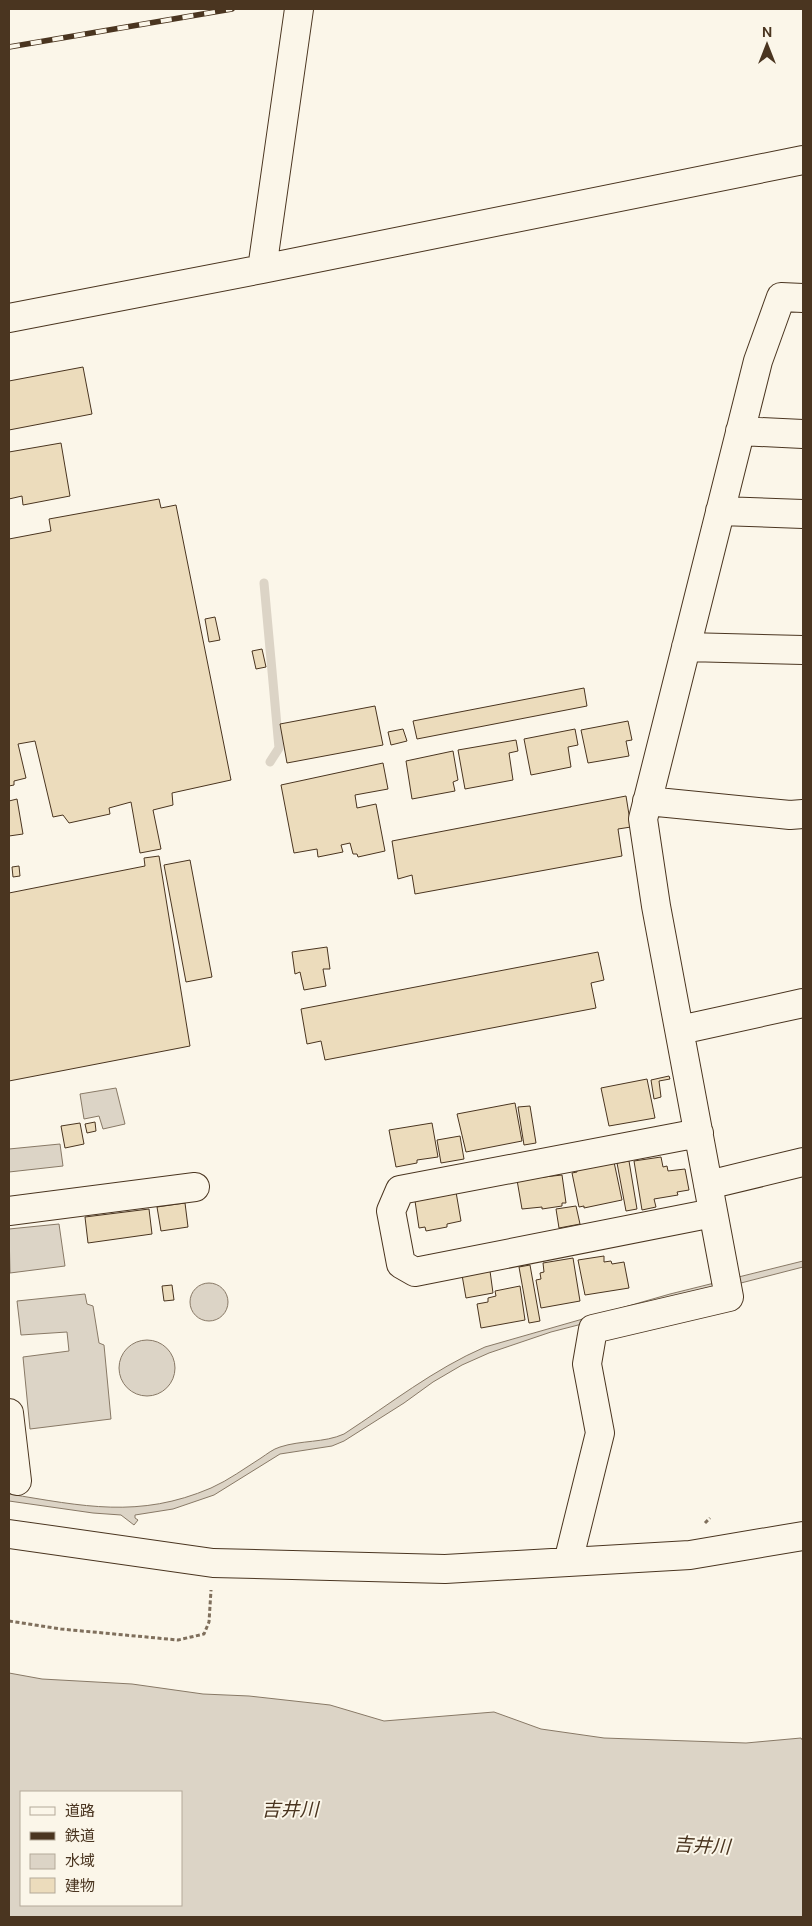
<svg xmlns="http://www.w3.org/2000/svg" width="812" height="1926" font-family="'DM Sans','Noto Sans JP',sans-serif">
	<rect width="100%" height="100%" fill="#fbf6e9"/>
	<path fill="#dcd4c6" stroke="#887966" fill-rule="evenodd" d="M116,1088l9,36 -22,5 -4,-13 -15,3 -4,-25z
		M60,1144l3,22 -54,6v-23z
		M59,1224l6,42 -55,7 -1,-44z
		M803,1261v6l-252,65 -62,21 -27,12 -29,17 -29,21 -60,38 -12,5 -52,8 -66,41 -41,14 -38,6v3l3,2 -4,5 -13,-10 -28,-2 -84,-12v-7c74,12 130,25 202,-6 18,-8 34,-20 50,-30 6,-4 12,-9 19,-11 21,-7 44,-4 64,-13 46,-30 90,-65 141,-87l185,-53z
		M190 1302a19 19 0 1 1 38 0a19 19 0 1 1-38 0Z
		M85,1294l2,10 6,2 6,37 5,2 7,74 -81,10 -7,-72 46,-6 -2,-19 -46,3 -4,-34z
		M119 1368a28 28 0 1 1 56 0a28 28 0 1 1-56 0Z
		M9,1673l33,6 90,5 71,10 46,2 81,9 54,16 110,-9 47,17 63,9 142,5 55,-5 2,3v176h-794zM181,1792v113h-160v-113z"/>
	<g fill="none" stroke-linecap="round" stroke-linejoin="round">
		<path stroke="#dcd4c6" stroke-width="9" d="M264,583l15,165 -9,14"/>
	</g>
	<path fill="#ecdcbc" stroke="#4a3520" d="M83,367l9,47 -83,16v-49z
		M61,443l9,53 -47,9 -1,-9 -13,3v-47z
		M159,499l2,9 15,-3 55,275 -59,13 1,12 -20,5 8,39 -21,4 -9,-51 -22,6 1,6 -41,9 -6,-8 -10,2 -18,-76 -17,3 8,34 -12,3v4l-5,1v-247l42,-8 -2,-12z
		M215,617l5,23 -11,2 -4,-23z
		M262,649l4,18 -10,2 -4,-18z
		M584,688l3,18 -170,33 -4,-18z
		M375,706l8,39 -96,18 -7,-39z
		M628,721l4,19 -6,1 3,15 -41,7 -7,-33z
		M403,729l4,12 -16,4 -3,-13z
		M575,729l3,16 -10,2 3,20 -40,8 -7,-36z
		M516,740l2,11 -9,2 4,27 -48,9 -7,-39z
		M453,751l5,29 -5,2 2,9 -43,8 -6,-38z
		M383,763l5,26 -33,6 2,13 19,-4 9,47 -27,6 -1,-3h-4l-3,-11 -9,2 2,7 -25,5 -1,-8 -23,4 -13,-68z
		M626,796l5,31 -13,2 4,27 -207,38 -3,-19 -14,4 -6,-38z
		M17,799l6,35 -14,2v-35z
		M159,856l31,190 -181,35v-188l136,-27 -1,-8z
		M190,860l22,117 -26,5 -22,-117z
		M19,866l1,10 -7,1 -1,-10z
		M327,947l3,22h-7l3,17 -22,4 -4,-18 -5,2 -3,-22z
		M598,952l6,28 -13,3 5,25 -271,52 -4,-19 -14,3 -6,-35z
		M669,1076l1,3 -11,2 2,16 -7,2 -3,-19z
		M647,1079l8,39 -46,8 -8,-38z
		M515,1103l7,38 -56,11 -9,-38z
		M530,1106l6,37 -12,2 -6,-38z
		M95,1122l1,9 -9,2 -2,-9z
		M80,1123l4,21 -19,4 -4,-22z
		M432,1123l6,34 -21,3v3l-21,4 -7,-37z
		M460,1136l4,23 -23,4 -4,-23z
		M661,1157l2,10 4,-1 1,5 17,-2 4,21 -12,2 1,3 -24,4 2,8 -14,3 -8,-49z
		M629,1161l8,48 -11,2 -9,-48z
		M614,1162l8,38 -38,8v-2l-5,1 -7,-34 5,-1v-3z
		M562,1175l4,28h-4v3l-20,3v-2l-20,2 -5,-29z
		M456,1192l5,29 -14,3v3l-21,4 -1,-4 -6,1 -4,-27z
		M185,1203l3,24 -27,4 -4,-24z
		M576,1206l4,18 -21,4 -3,-19z
		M149,1209l3,25 -64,9 -3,-26z
		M604,1256v6l7,-1 1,3 12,-2 5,26 -44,7 -7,-35z
		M573,1258l7,43 -39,7 -5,-28 5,-1 -1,-6 4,-1 -1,-9z
		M530,1265l10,56 -11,2 -10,-56z
		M490,1271l3,22 -27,5 -4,-23z
		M172,1285l2,15 -10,1 -2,-15z
		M520,1286l5,34 -44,8 -4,-24 11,-2v-4l8,-2 -1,-5z"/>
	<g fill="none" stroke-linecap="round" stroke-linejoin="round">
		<g stroke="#4a3520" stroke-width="30">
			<path id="minor" d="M262,269l37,-260
				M9,318l253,-49 541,-109
				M740,431l63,3
				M720,511l83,3
				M686,647l117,3
				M647,801l143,14 13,-1
				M680,1030l123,-27
				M699,1133l-299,57 -9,21 10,53 14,8 298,-59
				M708,1185l95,-23
				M9,1211l186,-24
				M9,1413l8,68
				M9,1534l204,29 232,6 245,-14 113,-19
				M568,1562l32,-129 -13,-69 6,-35 136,-32 -73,-391 -13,-87 115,-458 23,-64 22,1"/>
		</g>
		<path stroke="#7f6f5c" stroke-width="3" stroke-dasharray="4 2.5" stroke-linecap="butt" d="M705,1523l5,-5
			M9,1621l52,8 117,11 26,-6 5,-12 2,-32"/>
		<use href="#minor" stroke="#fbf6e9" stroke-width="28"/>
		<g stroke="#4a3520" stroke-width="5.5">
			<path id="rail" d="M9,47l223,-38"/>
		</g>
		<use href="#rail" stroke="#fbf6e9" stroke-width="4" stroke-dasharray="11" stroke-linecap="butt"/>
	</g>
	<g text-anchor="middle" stroke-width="4" stroke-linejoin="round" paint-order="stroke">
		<g font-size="19" font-style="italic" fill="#4a3520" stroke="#fbf6e9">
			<text x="290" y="1816">吉井川</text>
			<text transform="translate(702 1845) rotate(3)" y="7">吉井川</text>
		</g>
	</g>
	<rect width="812" height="1926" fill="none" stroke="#4a3520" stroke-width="20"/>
	<rect x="20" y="1791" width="162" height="115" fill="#fbf6e9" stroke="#b4a999"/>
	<rect x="30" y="1807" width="25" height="8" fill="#fbf6e9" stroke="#b4a999"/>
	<text x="65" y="1816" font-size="15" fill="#4a3520">道路</text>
	<rect x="30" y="1832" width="25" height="8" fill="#4a3520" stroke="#b4a999"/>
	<text x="65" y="1841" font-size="15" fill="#4a3520">鉄道</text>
	<rect x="30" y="1854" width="25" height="15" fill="#dcd4c6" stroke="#b4a999"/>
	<text x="65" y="1866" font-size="15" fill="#4a3520">水域</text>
	<rect x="30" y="1878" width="25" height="15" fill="#ecdcbc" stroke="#b4a999"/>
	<text x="65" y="1891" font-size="15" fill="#4a3520">建物</text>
	<g transform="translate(767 45)" stroke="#fbf6e9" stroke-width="4" paint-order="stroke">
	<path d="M0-4L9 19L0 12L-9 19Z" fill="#4a3520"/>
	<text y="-8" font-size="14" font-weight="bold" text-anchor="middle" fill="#4a3520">N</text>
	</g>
</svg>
